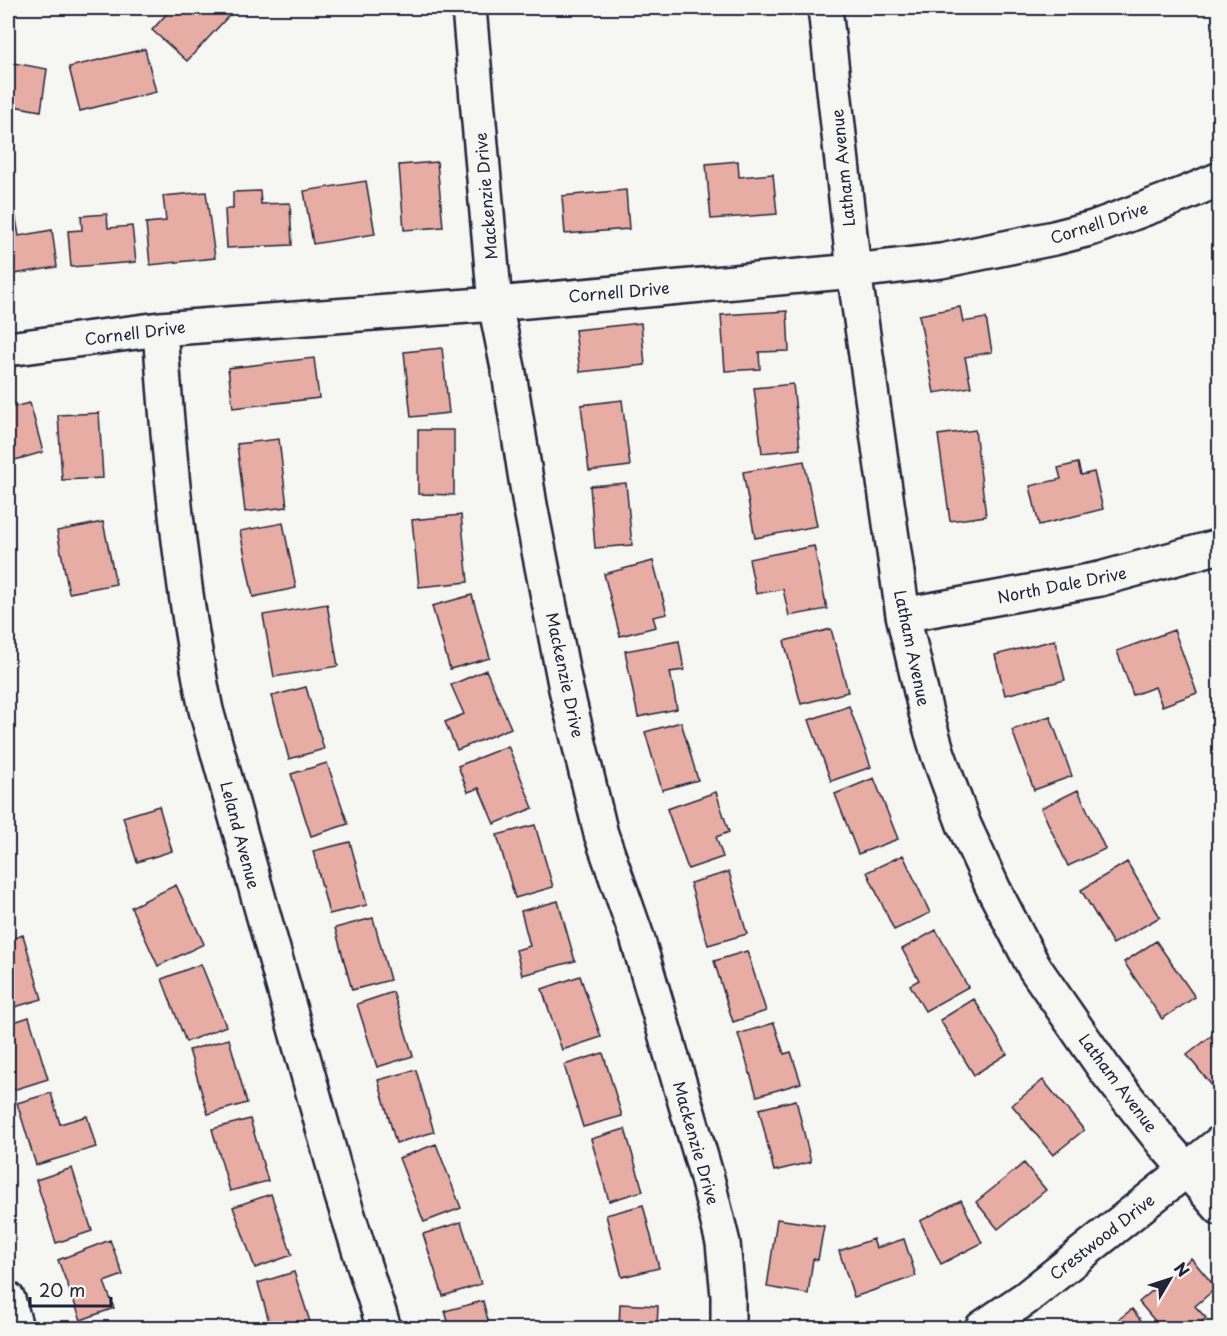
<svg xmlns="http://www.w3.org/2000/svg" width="1227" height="1336" font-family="'Playpen Sans',sans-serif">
	<rect width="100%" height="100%" fill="#f6f6f2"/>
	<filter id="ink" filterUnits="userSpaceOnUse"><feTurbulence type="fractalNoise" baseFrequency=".0167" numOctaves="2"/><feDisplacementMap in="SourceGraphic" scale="12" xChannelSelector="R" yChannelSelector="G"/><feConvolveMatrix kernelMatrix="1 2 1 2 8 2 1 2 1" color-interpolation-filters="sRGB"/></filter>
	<g filter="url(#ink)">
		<path fill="#e7ada5" stroke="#22223b" stroke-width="1.5" d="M172,8h64l-49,53 -35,-31z
			M145,49l11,43 -76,19 -11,-44z
			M8,62l39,7 -6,42 -33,-6z
			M738,161l1,16 34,-3 4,40 -66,5 -5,-55z
			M437,162l6,65 -39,3 -5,-65z
			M366,181l9,53 -62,10 -9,-53z
			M626,190l3,39 -64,5 -3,-38z
			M260,191l1,13 29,-1 2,42 -65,3 -2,-39h8v-17z
			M206,192l9,66 -65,7 -4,-42 20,-2 -3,-25z
			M15,213l4,23 33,-6 5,37 -49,8v-61z
			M107,214l1,14 24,-2 4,36 -65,5 -3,-36 14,-1 -1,-14z
			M960,307l3,15 23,-4 6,34 -27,5 6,30 -37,6 -15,-78z
			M787,311l2,40 -30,1 1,17 -35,2 -4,-56z
			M641,323l4,42 -65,7 -5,-42z
			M442,348l7,65 -38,4 -7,-65z
			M314,358l5,40 -86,10 -5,-40z
			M793,384l7,65 -38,4 -8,-65z
			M622,400l8,66 -41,5 -8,-66z
			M30,403l13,49 -35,10v-54z
			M99,413l4,65 -41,2 -4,-65z
			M418,430h36v65l-36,-1z
			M975,430l11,86 -36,5 -12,-86z
			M279,439l8,68 -42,5 -8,-68z
			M804,461l13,65 -62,12 -12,-66z
			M1078,463l3,12 13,-3 9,37 -64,16 -9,-39 31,-7 -3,-11z
			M626,483l6,62 -37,3 -5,-62z
			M461,515l7,67 -49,5 -7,-67z
			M103,522l13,62 -47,9 -12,-62z
			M283,523l13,65 -43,9 -13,-66z
			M814,546l13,63 -38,7 -6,-27 -27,5 -7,-35z
			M653,561l14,53 -14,3 3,10 -36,9 -16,-62z
			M472,595l18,63 -40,11 -18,-63z
			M327,604l11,62 -64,11 -11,-62z
			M831,629l17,63 -47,12 -17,-63z
			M1174,630l23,63 -35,13 -7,-19 -22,8 -16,-44z
			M1055,640l10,40 -60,15 -10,-40z
			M679,641l5,29 -14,2 7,37 -39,8 -13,-66z
			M486,670l25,58 -54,22 -12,-28 19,-8 -13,-29z
			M306,687l18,62 -35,10 -17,-63z
			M849,706l22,61 -40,14 -22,-61z
			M1050,716l22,60 -38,14 -22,-60z
			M681,722l17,58 -36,10 -17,-58z
			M508,746l25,62 -39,16 -15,-36 -11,4 -10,-26z
			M327,763l21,61 -37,12 -20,-62z
			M874,778l24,61 -40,15 -23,-60z
			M1078,790l27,59 -37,17 -27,-58z
			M716,792l13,40 -13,5 7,20 -35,12 -21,-60z
			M159,806l13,45 -35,11 -14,-45z
			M535,825l18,62 -38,11 -18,-63z
			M350,842l17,63 -38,9 -16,-63z
			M903,855l27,58 -36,17 -27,-58z
			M1127,862l33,55 -47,27 -32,-54z
			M729,872l18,62 -39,11 -18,-62z
			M176,885l28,59 -46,22 -27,-59z
			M558,901l17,60 -53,14 -6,-25 14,-4 -9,-35z
			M373,918l17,62 -38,10 -17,-62z
			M936,930l32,57 -43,24 -15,-26 9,-5 -17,-31z
			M23,935l19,64 -34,10v-69z
			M1156,941l39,56 -33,22 -38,-57z
			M747,951l19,60 -33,11 -19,-61z
			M201,964l25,62 -40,16 -24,-63z
			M580,976l21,61 -39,13 -20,-61z
			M393,992l20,64 -36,11 -20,-63z
			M974,999l33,55 -33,21 -34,-55z
			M29,1017l19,62 -35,11 -5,-18v-48z
			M774,1023l10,31 7,-2 10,31 -44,13 -19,-62z
			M1220,1029v53l-7,5 -26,-32z
			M229,1039l18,64 -39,11 -19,-64z
			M603,1053l19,63 -39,11 -19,-62z
			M416,1070l18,62 -38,11 -18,-63z
			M1043,1080l41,50 -31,25 -41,-50z
			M51,1093l9,31 27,-8 9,31 -60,18 -19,-62z
			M796,1100l15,62 -37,9 -15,-62z
			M250,1119l18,62 -38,10 -18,-62z
			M625,1129l18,62 -34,10 -18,-62z
			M436,1144l25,64 -37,14 -25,-64z
			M1024,1163l22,27 -48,39 -22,-27z
			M72,1168l20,63 -36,12 -20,-63z
			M271,1194l21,61 -37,13 -22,-61z
			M961,1200l21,43 -41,21 -21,-43z
			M643,1205l16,63 -37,9 -16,-62z
			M777,1219l47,7 -6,34 -5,-1 -5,35 -41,-7z
			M461,1222l20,62 -38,12 -20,-62z
			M873,1239l3,9 28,-9 12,37 -62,21 -15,-46z
			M110,1240l13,35 -19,7 10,26 -33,12 -23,-60z
			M1191,1258l25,30 -21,18 11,12 -13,10h-32l-22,-26z
			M294,1272l18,56h-41l-13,-45z
			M483,1301l7,27h-40l-5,-17z
			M620,1304l38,2 -1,22h-38z
			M1132,1309l15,19h-39z
			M118,1322l2,6h-25z"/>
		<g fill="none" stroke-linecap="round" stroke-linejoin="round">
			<g stroke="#22223b" stroke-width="38">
				<path id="minor" d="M469,8l26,296 14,69 21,132 36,184 35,145 36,103 69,237 17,69 5,53v32
					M825,8l29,263 49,344 23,98 12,41 26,71 29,63 41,79 72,104 58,73 56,64
					M160,329c9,129 20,254 46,381l136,486 42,132
					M8,349l152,-20 335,-25 359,-33 87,-10 113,-23 39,-10 91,-34 36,-15
					M903,615l197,-36 120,-33
					M8,1299l8,29
					M982,1328l44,-30 194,-155"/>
			</g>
			<use href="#minor" stroke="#f6f6f2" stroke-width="33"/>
		</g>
	</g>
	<g text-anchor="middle" stroke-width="4.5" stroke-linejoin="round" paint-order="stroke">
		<g font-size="16" fill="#22223b" stroke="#f6f6f2">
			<text transform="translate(843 168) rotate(-96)" y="6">Latham Avenue</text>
			<text transform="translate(486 196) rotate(-95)" y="6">Mackenzie Drive</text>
			<text transform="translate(1099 223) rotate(-18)" y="6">Cornell Drive</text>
			<text transform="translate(619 292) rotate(-5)" y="6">Cornell Drive</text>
			<text transform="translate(135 333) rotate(-7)" y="6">Cornell Drive</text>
			<text transform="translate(1062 585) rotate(-11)" y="6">North Dale Drive</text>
			<text transform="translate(912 648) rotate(78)" y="6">Latham Avenue</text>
			<text transform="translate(565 675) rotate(78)" y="6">Mackenzie Drive</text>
			<text transform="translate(240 835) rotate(75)" y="6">Leland Avenue</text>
			<text transform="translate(1118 1083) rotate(53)" y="6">Latham Avenue</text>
			<text transform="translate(696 1143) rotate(74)" y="6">Mackenzie Drive</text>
			<text transform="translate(1102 1237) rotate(-38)" y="6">Crestwood Drive</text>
		</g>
	</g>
	<rect width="1227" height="1336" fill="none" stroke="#f6f6f2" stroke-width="30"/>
	<rect x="15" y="15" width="1197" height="1306" fill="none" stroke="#22223b" stroke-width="2" filter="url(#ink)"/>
	<g transform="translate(1170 1279) rotate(51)" stroke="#f6f6f2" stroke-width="4.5" paint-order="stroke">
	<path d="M0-4.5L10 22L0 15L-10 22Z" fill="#22223b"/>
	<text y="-9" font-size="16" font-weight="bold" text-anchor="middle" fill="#22223b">N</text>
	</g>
	<path d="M30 1297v9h81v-9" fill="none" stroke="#22223b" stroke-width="3"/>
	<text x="39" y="1297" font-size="18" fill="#22223b" stroke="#f6f6f2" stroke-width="4.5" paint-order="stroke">20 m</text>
</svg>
